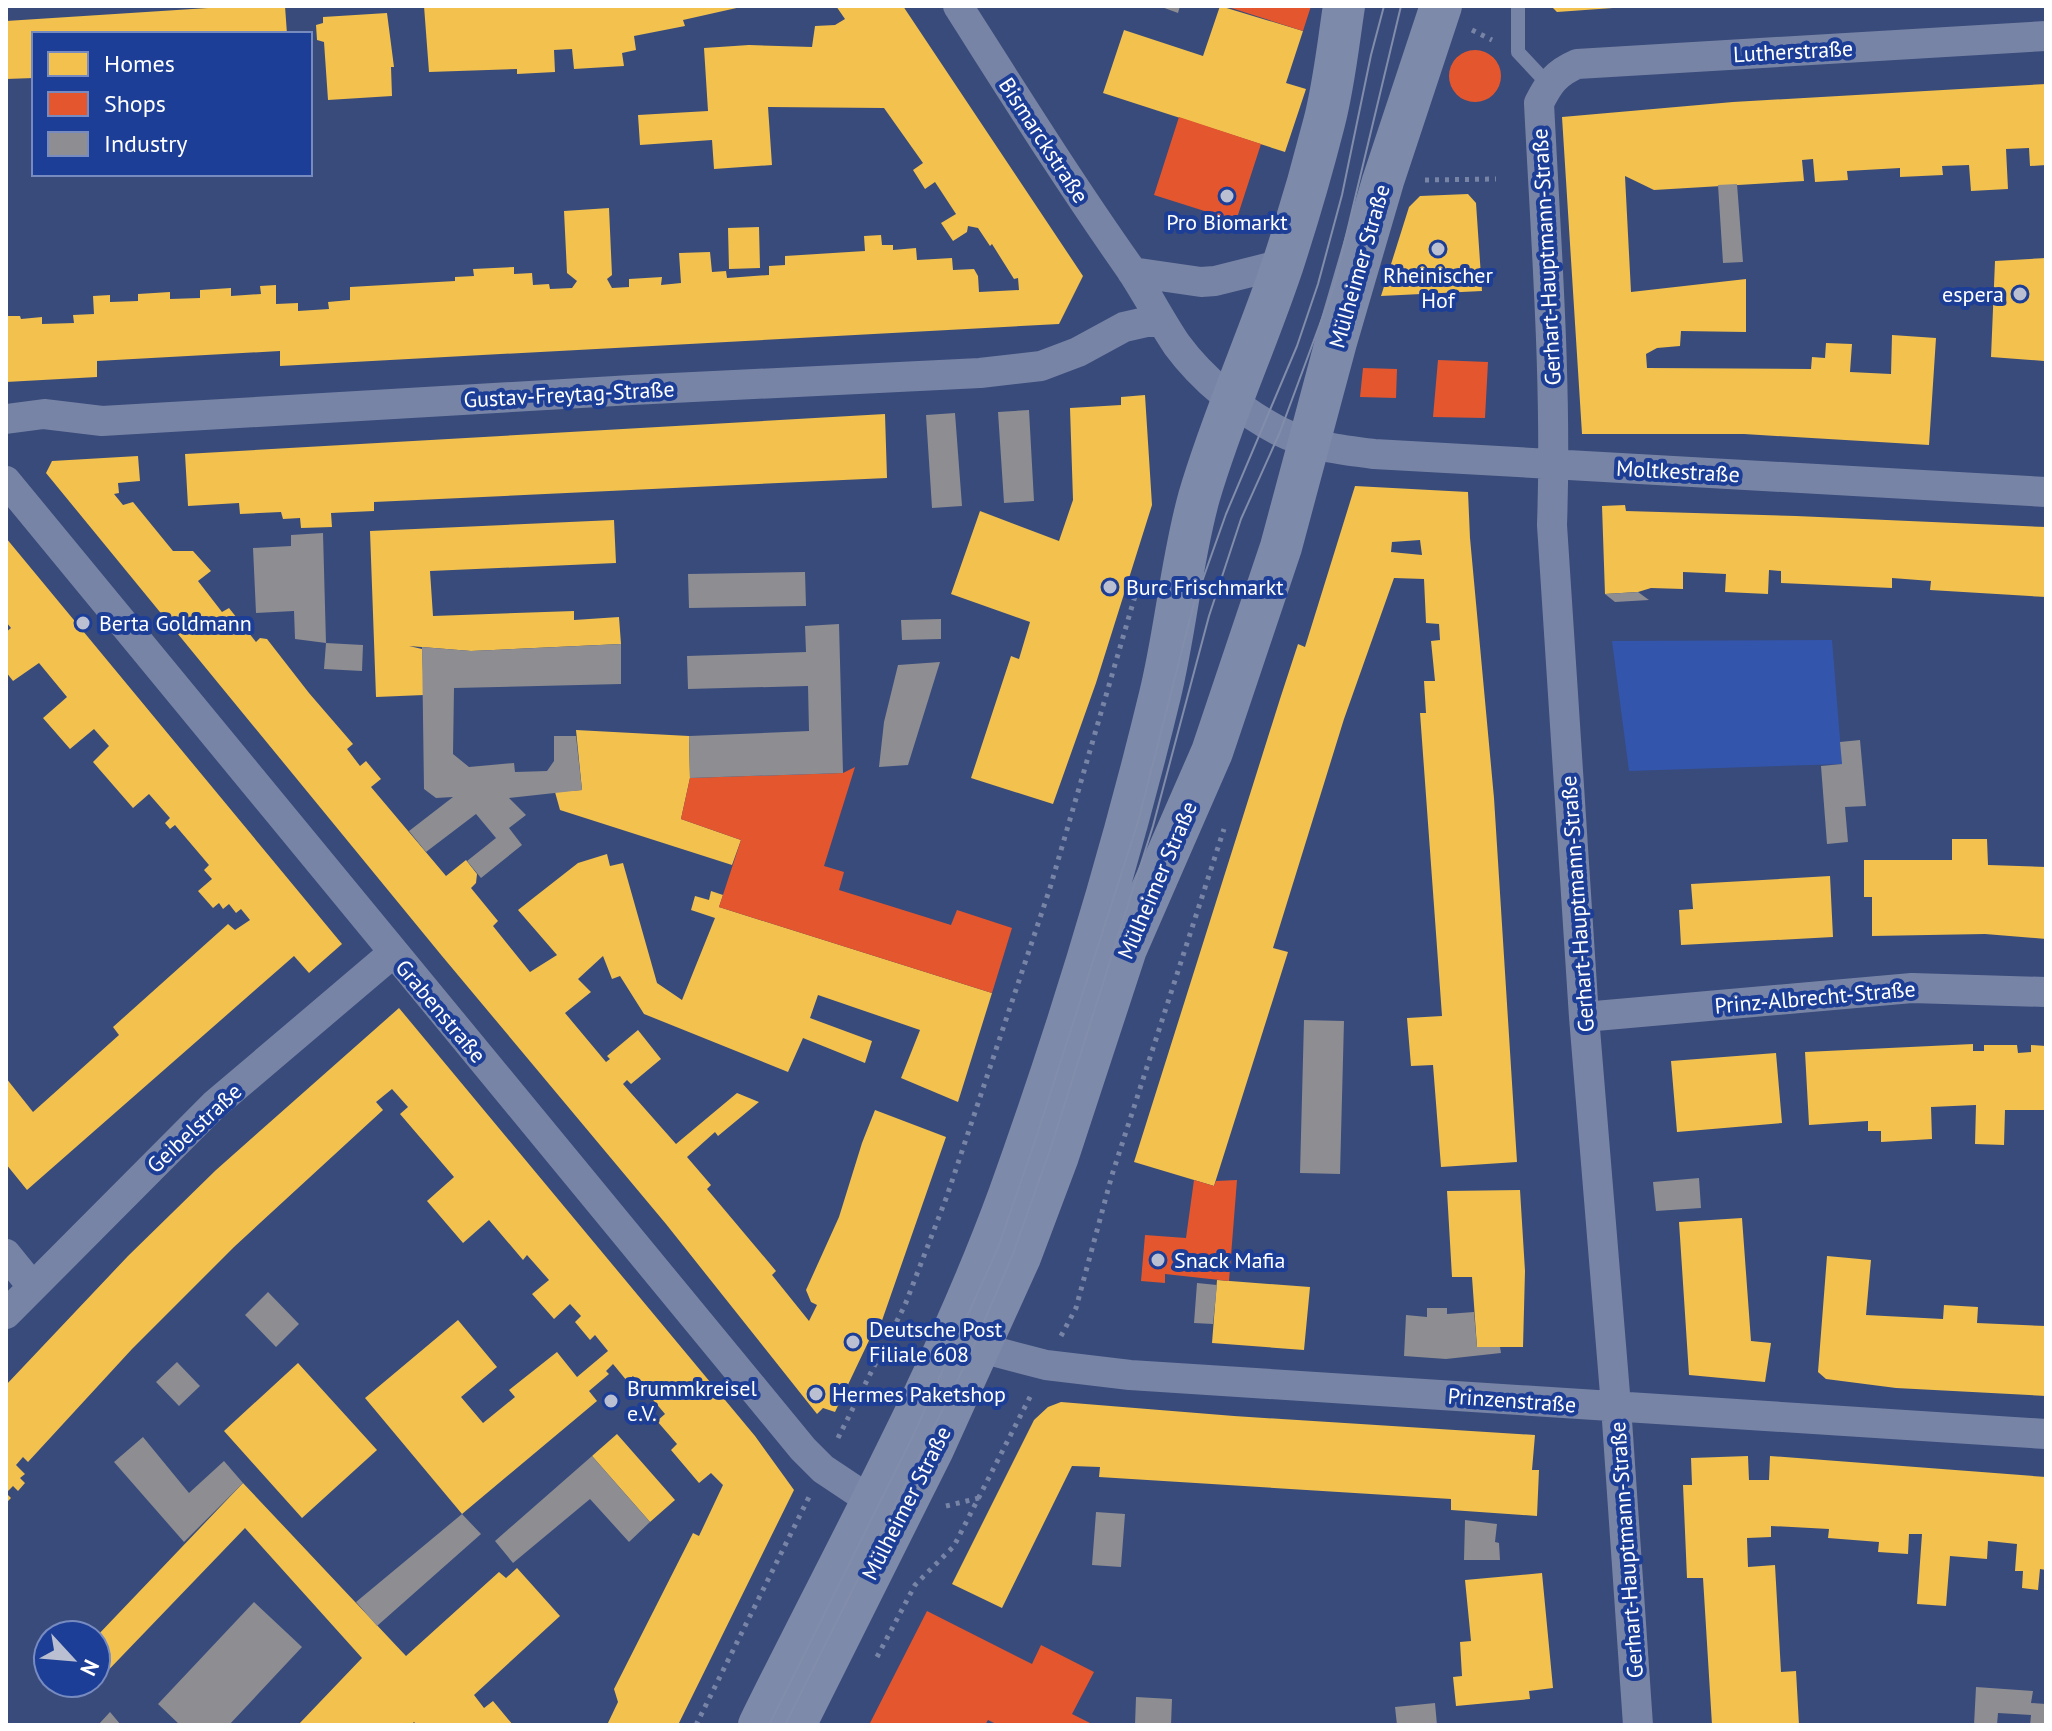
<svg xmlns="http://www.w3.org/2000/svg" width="2052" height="1731" font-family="'PT Sans',sans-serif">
	<rect width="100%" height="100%" fill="#394b7b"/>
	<path fill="#3355ac" d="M1832,640l10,124 -213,7 -17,-130z"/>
	<path fill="#f2c14e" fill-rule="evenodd" d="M239,6h46l2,28h-253v44l-28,1v-58z
		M424,6h317v1l-58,13 2,6 -51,10 2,14 -14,3 2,13 -50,3 -2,-20 -18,1 1,22 -38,2v-5l-88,3z
		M836,6h67l180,270 -24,48 -779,42v-15l-183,10v16l-91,5v-66h14l1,3 21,-2v7l32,-1 -1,-8 21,-1 -1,-18 17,-1v7l28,-1v-7l32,-2v7l30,-1v-8l31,-2v8l30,-2 -1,-8 16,-1v19l22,-1v8l31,-2 -1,-7 22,-2v-13l105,-6v-4l19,-1 -1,-7 41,-2v7l18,-1 1,12 16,-1 1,5 22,-1 5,-7 -10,-8 -3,-62 45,-3 3,67 -5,4 5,9 17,-1v-8l33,-2 -1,8 20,-2 -2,-30 31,-1 2,20 14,-1 1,7 42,-3v-9l16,-1v-9l80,-5 -1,-15 17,-1 1,10h11v5l23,-2 1,12 35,-2 1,12 21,-1 4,7 1,16 40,-2 -1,-12 -4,1 -22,-35 -2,2 -12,-18 -10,-2 -1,6 -14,9 -12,-18 15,-9 -21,-32 -10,7 -12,-19 10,-7 -39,-55 -116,-1 4,58 -58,4 -2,-29 -72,5 -2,-30 70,-4 -4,-63 45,-3 63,2 3,-21 20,-1 10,-6z
		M1220,6l83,25 -17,52 20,6 -21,63 -182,-59 21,-63 79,26z
		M1551,6h62v2l-56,4z
		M387,13l7,54h-3l1,29 -64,4 -4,-58 -7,-2 -1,-15 7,-2v-6z
		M2046,84v81l-16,1 -1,-18 -23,1 2,40 -37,2 -2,-26 -27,1 1,9 -43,2v-9l-53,3 1,9 -33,2 -2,-23 -11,1 2,21 -150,9 -29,-14 6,116 115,-13v53l-65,-1 -1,15 -23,2 -11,6 1,14 164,1 1,-12 13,1 1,-15 26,1 -2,28 41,2 1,-39 44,3 -7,107 -185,-11h-162l-20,-317 171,-15z
		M1468,194l8,9 6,88 -101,5 28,-89 11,-11z
		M759,227l1,41 -31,1 -1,-41z
		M2046,258l-2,103 -53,-4 4,-96z
		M1145,395l7,110 -56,178 -43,121 -82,-26 40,-122 8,3 11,-37 -79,-28 29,-83 79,30 14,-41 -3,-92 51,-3v-8z
		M885,414l2,64 -513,24v9l-43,2 1,14 -31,1 -1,-10 -17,1 -2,-7 -41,2 -1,-11 -51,3 -3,-52z
		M138,456l2,25 -22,2 1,10 -5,1 9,11 10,-3 40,49h20l18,20 -13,10 24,31 7,-4 27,34 4,-4 7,1 42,54 44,51 -6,5 13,17 6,-5 15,18 -10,8 75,89 20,-16 11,14 -1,9 -5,5 27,33 -5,5 37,46 27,-17 -39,-45 60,-47 29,-9 3,12 13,-3 34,120 25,17 33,-82 -24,-8 4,-14 14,4 2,-9 12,4 -4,12 273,86 -34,109 -57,-24 19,-48 -102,-35 -8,23 62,23 -7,22 -62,-25 -15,34 -144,-58 -24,-38 -8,3 -9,-23 -25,23 13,13 -26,21 41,49 4,-3 -3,-3 31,-26 23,29 -30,25 -4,-4 -4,4 53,60 61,-51 22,9 -41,34 -3,-4 -28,25 24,28 -4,4 69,82 -4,4 37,46 8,-16 -6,-3 -5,-12 33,-73 23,-74 13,-33 71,27 -68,195 -4,-2 -39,82 -12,-4 -6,6 -151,-190 -224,-268 -396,-483 6,-12z
		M1355,486l113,6 2,46 24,260 23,364 -76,5 -8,-102 -22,1 -4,-48 35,-2 -22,-303h6l-2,-32h11l-4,-40 9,-1 -1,-16 -13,-1 -2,-44 -30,-1 -50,141 -71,229 15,4 -74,234 -80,-24 146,-463 18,-55 7,3zM1420,540l2,15 -31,-3 1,-10z
		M1625,505l1,6 170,5 250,11v70l-116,-7 1,-9 -39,-3v10l-111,-5v-12l-12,-1 -1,24 -43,-2 1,-18 -43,-2v17l-32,-1 -13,4 -33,2 -3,-88z
		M614,520l2,43 -186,8 3,45 141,-5v9l45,-3 2,27 -150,7 -62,-5 13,3 2,46 -48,2 -6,-166z
		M6,538l336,406 -33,29 -15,-17 -267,234 -21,-26v-86l27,34 86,-77 -6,-8 115,-103 7,6 15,-10 -9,-11 -5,4 -7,-9 -6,5 -4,-6 -6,5 -15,-17 14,-12 -8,-9 5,-5 -34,-40 -5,4 -5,-6 5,-5 -21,-24 -16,14 -40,-46 16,-16 -15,-17 -24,20 -27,-31 24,-21 -28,-34 -26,18 -7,-9v-40l5,-4 -5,-6z
		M576,730l113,6 1,42 -9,41 60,21 -9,25 -172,-55 -5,-18 27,-2z
		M1952,839h35l1,26 58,2v72l-61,-5 -113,2v-39h-8v-37h88z
		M1830,876l3,61 -152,8 -2,-35 14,-1 -2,-25z
		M399,1008l356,428 39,54 -116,235h-71l11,-23 -4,-13 79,-156 6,3 24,-51 -12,-12 -12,10 -28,-33 6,-6 -20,-23 8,-7 -32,-38 -6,5 -14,-17 -7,7 3,3 -20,17 8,10 -135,113 -97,-116 93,-78 39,47 -36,30 22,26 32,-26 -6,-7 48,-38 20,25 31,-26 -13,-16 -5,5 -15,-18 6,-6 -11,-12 -16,15 -22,-25 17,-14 -22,-25 -4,5 -34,-40 -26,23 -36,-42 27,-24 -54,-63 8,-7 -16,-18 -16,13 7,8 -149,137 -102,102 -104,113 -5,-5 -7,8 9,9 -5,4 5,5 -7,8 -5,-5 -7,7 5,5 -5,5v-118l122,-129 88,-86z
		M1973,1044v7h11v-6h33l1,8 13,-1v-7l15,1v64h-41l-1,35 -29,-1 1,-39 -45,2 1,32 -51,3v-11h-13v-10l-59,4 -4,-73z
		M1776,1053l6,70 -105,9 -6,-71z
		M1520,1190l5,81 -2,76h-46l-5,-70h-20l-5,-86z
		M1742,1218l9,123 20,2 -6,39 -76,-7 -10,-153z
		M1827,1256l44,4 -5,55 77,4 1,-14 34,2 -1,16 69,3v70l-150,-8 -70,-9 -8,-7z
		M1217,1280l93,7 -6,63 -92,-7z
		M298,1363l79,87 -75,68 -78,-87z
		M1061,1402l173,14 301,19 -3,35h7l-2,46 -86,-6v-11l-352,-22 1,-10 -28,-1 -70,142 -50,-24 82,-164 14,-13z
		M617,1434l58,66 -25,22 -58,-66z
		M1748,1456l1,24h20l1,-24 276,21v93l-6,-1 -2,21 -16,-2 1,-17h-8l2,-27 -29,-3 -1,18 -37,-3 -4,50 -29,-2 5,-70h-13l-1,20 -30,-2 1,-10 -51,-4 1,-9 -58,-3v11l-24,1 1,29 27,-2 6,107 15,-1 3,54h-87l-9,-147h-16l-4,-93h9l-1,-27z
		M243,1483l163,173 93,-84 7,6 11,-10 43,48 -86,79 10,13 9,-7 20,24h-96l-3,-3 -3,3h-113l64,-67 -117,-130 -149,155v-46z
		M1542,1573l11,115 -24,3 1,8 -74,7 -3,-29 9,-1 -2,-34 11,-1 -6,-61z"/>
	<path fill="#e4572e" d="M1225,6h86l-8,25z
		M1449 76a26 26 0 1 1 52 0a26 26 0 1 1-52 0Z
		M1179,117l82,27 -25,77 -82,-26z
		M1438,360l50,2 -3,56 -52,-1z
		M1363,368l34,1 -1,29 -36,-1z
		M855,767l-31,99 20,6 -5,18 112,35 6,-15 55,18 -20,65 -273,-86 22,-67 -60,-21 9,-41 153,-5z
		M1194,1180l20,6 2,-5 21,-1 -8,101 -64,-7v9l-24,-2 4,-46 41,3z
		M927,1611l105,53 9,-19 53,27 -22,42 22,11h-96l-10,-5 -3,5h-116z"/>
	<path fill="#8d8d92" d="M1159,6h21l-2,7z
		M1737,184l6,78 -20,1 -5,-78z
		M1029,410l5,91 -30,2 -6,-91z
		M955,413l7,93 -30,2 -6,-93z
		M323,533l3,110 37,2 -1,26 -38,-2 2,-26 -31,-4 -1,-28 -38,2 -3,-65 38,-2v-11z
		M805,572l1,34 -117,2 -1,-34z
		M1638,592l11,8 -34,2 -10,-8z
		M941,619v20l-39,1 -1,-20z
		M839,624l4,149 -153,5 -1,-42 120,-5 -1,-45 -120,3 -1,-33 119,-4 -1,-26z
		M621,644v40l-167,4 -1,66 16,13 45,-4 1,9 32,-1 7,-10v-25h22l6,54 -73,8 17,17 -17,13 13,17 -41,33 -14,-17 29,-23 -20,-24 -50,38 -17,-21 44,-34 -17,1 -12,-9 -2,-142 49,4z
		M940,662l-32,103 -29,2 5,-45 14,-57z
		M1860,740l6,66 -21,1 3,35 -21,2 -6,-78 21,-2 -2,-22z
		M1304,1020l40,1 -4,153 -40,-1z
		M1699,1178l2,30 -45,3 -3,-29z
		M1197,1283l20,2 -4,39 -19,-1z
		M268,1292l31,32 -23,23 -31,-32z
		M1427,1308h20v6l27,-2 3,35h23l1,6 -55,6 -42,-3 2,-41 21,2z
		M177,1362l23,24 -21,20 -23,-24z
		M143,1437l46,56 35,-32 19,22 -59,59 -70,-80z
		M592,1456l58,66 -21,20 -39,-43 -77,64 -18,-22z
		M1096,1512l29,2 -4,53 -29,-2z
		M462,1514l19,20 -104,92 -21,-24z
		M1465,1520l32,4 -2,18 4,1 1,17h-36z
		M254,1602l48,45 -73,78h-49l-22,-21z
		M1976,1687l57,4 -2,12 15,1v21h-16l1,-10 -33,-2 -1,12h-23z
		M1136,1697l36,2 -1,26h-36z
		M1435,1703l2,22h-40l-2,-18z
		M110,1712l11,13h-23z"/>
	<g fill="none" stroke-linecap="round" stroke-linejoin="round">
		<path stroke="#7884a6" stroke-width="5" stroke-dasharray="4 6" stroke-linecap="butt" d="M1472,30l20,10
			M1425,180l71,-1
			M1061,1336l15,-28 36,-133 112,-346
			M838,1438l67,-133 42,-109 103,-308 87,-299
			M946,1506l33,-8
			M877,1657l38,-72 39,-39 77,-151
			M696,1725l113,-228"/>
		<path stroke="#7884a6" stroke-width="14" d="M1518,6v46l30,32"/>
		<path stroke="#7884a6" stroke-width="30" d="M958,6c56,88 111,176 171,261 17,25 31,53 48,78 25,34 65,67 102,86 30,15 62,19 95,23l672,38
			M1132,272l69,10 14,-1 68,-17
			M6,419l38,-5 58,7 530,-31 348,-17 61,-7 37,-14 46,-25 22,-5h16
			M6,481l797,968 20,20 63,42
			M1584,1017l328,-29 134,4
			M6,1254l26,32
			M6,1314l208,-209 179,-152
			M981,1348l65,17 84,10 916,59
			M1638,1725l-22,-319 -32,-389 -32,-492c5,-141 -6,-282 -13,-422 10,-20 17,-30 38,-39l469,-28"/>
		<path stroke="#7e8aaa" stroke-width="42" d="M759,1725c86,-175 183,-347 250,-530 59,-164 110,-331 151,-500 16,-66 21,-133 39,-198 23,-79 58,-155 84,-233 15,-46 29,-94 41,-141 10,-38 14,-78 20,-117
			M795,1725l138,-276 87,-192 38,-101 68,-207 86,-197 69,-205 55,-205 47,-161 58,-175"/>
		<path stroke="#818dab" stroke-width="2" d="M769,1725l143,-287 86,-190 37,-107 103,-319 55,-215 33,-93 71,-168 21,-62 24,-89 29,-140 13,-49
			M785,1725l183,-366 45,-105 38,-107 102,-321 56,-210 32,-97 39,-87 54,-146 67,-280"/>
	</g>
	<g fill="#bac0d1" stroke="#1d3e97" stroke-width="3">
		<circle cx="1227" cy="196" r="8"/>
		<circle cx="1438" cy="249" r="8"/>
		<circle cx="2020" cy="294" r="8"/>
		<circle cx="1110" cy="587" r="8"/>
		<circle cx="83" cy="623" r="8"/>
		<circle cx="1158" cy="1260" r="8"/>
		<circle cx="853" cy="1342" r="8"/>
		<circle cx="816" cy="1394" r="8"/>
		<circle cx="611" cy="1401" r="8"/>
	</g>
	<g text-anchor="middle" stroke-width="8" stroke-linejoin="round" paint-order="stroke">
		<g font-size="22" fill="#fff" stroke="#1d3e97">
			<text transform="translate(1793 51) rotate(-3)" y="8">Lutherstraße</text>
			<text transform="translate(1044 140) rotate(57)" y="8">Bismarckstraße</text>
			<text transform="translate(1546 257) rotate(-93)" y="8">Gerhart-Hauptmann-Straße</text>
			<text transform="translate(1359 266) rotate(-74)" y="8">Mülheimer Straße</text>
			<text transform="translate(569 394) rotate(-3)" y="8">Gustav-Freytag-Straße</text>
			<text transform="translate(1678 471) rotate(3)" y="8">Moltkestraße</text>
			<text transform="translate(1157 880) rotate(-67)" y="8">Mülheimer Straße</text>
			<text transform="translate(1577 904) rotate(-94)" y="8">Gerhart-Hauptmann-Straße</text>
			<text transform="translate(1815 997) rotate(-5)" y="8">Prinz-Albrecht-Straße</text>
			<text transform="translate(441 1011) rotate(50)" y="8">Grabenstraße</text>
			<text transform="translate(194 1128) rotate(-43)" y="8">Geibelstraße</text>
			<text transform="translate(1512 1400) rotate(4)" y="8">Prinzenstraße</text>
			<text transform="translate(906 1503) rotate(-63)" y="8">Mülheimer Straße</text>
			<text transform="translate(1626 1550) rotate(-94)" y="8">Gerhart-Hauptmann-Straße</text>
		</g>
		<g font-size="22" fill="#fff" stroke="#1d3e97" text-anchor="start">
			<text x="1227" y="230" text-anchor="middle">Pro Biomarkt</text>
			<text x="1438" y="283" text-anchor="middle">Rheinischer<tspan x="1438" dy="25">Hof</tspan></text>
			<text x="2004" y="302" text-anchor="end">espera</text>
			<text x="1126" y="595">Burc Frischmarkt</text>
			<text x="99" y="631">Berta Goldmann</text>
			<text x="1174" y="1268">Snack Mafia</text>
			<text x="869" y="1337">Deutsche Post<tspan x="869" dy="25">Filiale 608</tspan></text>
			<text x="627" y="1396">Brummkreisel<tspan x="627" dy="25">e.V.</tspan></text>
			<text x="832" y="1402">Hermes Paketshop</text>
		</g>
	</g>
	<rect width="2052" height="1731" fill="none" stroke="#ffffff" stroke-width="16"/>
	<rect x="32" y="32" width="280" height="144" fill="#1d3e97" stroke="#778bc1" stroke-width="2"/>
	<rect x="48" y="52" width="40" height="24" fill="#f2c14e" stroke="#778bc1" stroke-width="2"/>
	<text x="104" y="72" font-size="24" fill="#ffffff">Homes</text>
	<rect x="48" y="92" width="40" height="24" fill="#e4572e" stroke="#778bc1" stroke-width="2"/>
	<text x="104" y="112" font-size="24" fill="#ffffff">Shops</text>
	<rect x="48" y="132" width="40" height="24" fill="#8d8d92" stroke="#778bc1" stroke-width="2"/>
	<text x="104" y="152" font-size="24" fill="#ffffff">Industry</text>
	<g transform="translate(72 1659) rotate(116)"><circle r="38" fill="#1d3e97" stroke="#778bc1" stroke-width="2"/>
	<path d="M0-6L14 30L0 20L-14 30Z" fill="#bac0d1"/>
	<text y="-12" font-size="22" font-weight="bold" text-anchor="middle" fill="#ffffff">N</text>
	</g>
</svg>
